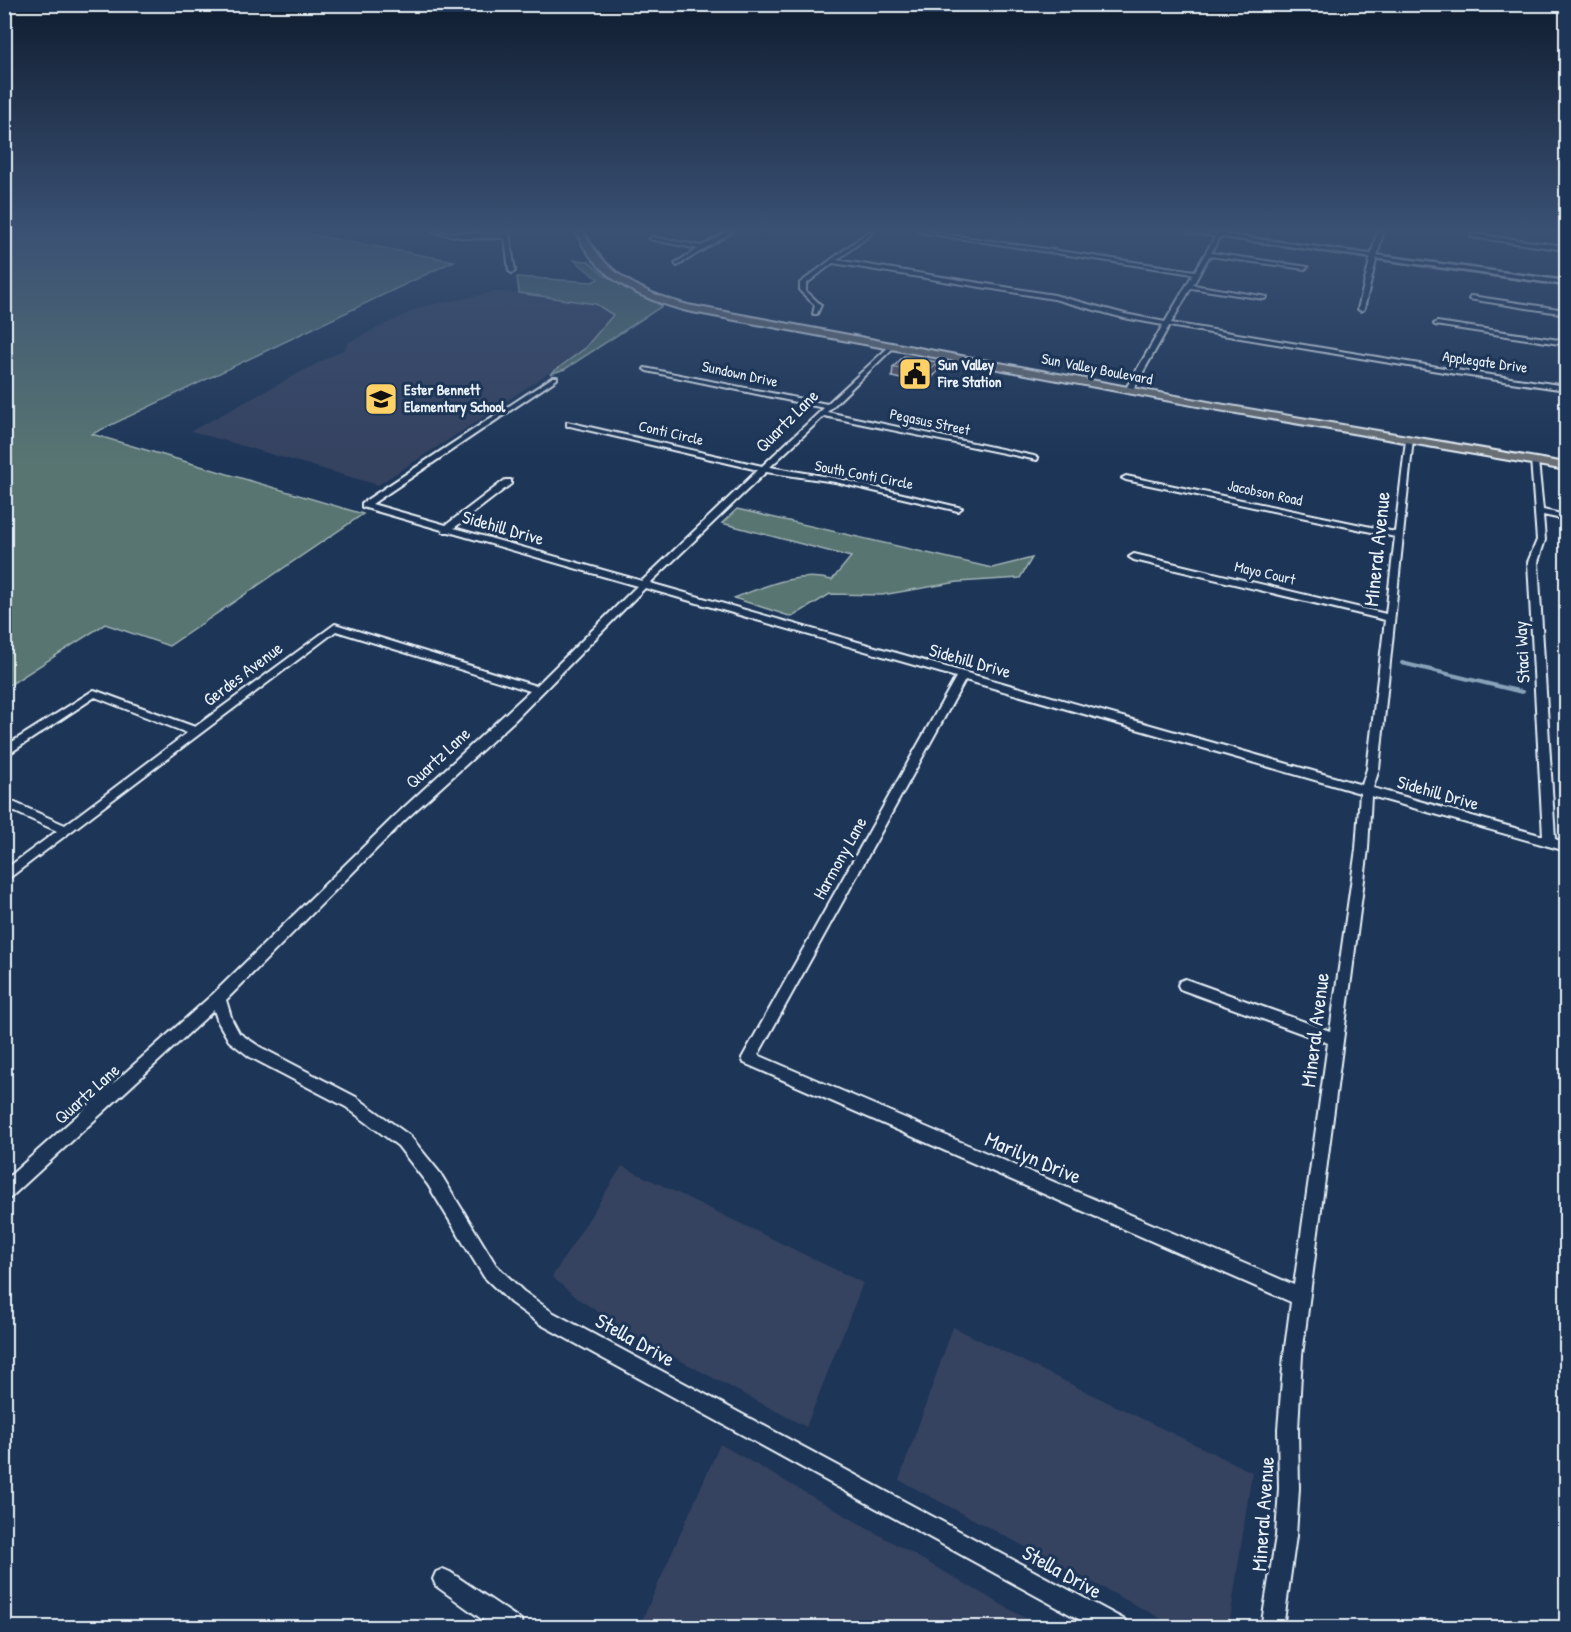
<svg xmlns="http://www.w3.org/2000/svg" width="1571" height="1632" font-family="'Patrick Hand',sans-serif">
	<rect width="100%" height="100%" fill="#1d3557"/>
	<filter id="ink" filterUnits="userSpaceOnUse"><feTurbulence type="fractalNoise" baseFrequency=".0167" numOctaves="2"/><feDisplacementMap in="SourceGraphic" scale="12" xChannelSelector="R" yChannelSelector="G"/><feConvolveMatrix kernelMatrix="1 2 1 2 8 2 1 2 1" color-interpolation-filters="sRGB"/></filter>
	<g filter="url(#ink)">
		<path fill="#344360" d="M494,292l33,1 69,11 17,11 -29,34 -111,75 -95,61 -187,-54 153,-82 5,-7 71,-35z
			M622,1166l241,117 -57,144 -170,-90 -59,-39 -25,-21z
			M953,1327l299,145 -23,155h-52l-278,-147z
			M720,1444l321,183h-402z"/>
		<path fill="#587572" stroke="#a0b3b5" stroke-width="1.5" d="M5,232h293l156,29 -362,173 271,80 -194,132 -64,-22 -100,64z
			M574,260l14,1 16,14 58,31 -97,63 -15,5 34,-25 29,-34 -17,-11 -77,-11 -2,-16 75,5 6,-3z
			M737,509l255,59 40,-10 -12,20 -62,4 -76,13 -52,-1 -38,23 -58,-19c31,-12 65,-27 98,-18l19,-23 -129,-34z"/>
		<g fill="none" stroke-linecap="round" stroke-linejoin="round">
			<path stroke="#88a2ba" stroke-width="4" d="M1402,663l120,29"/>
			<g stroke="#e8f1f8" stroke-width="4">
				<path id="street" d="M433,232l72,2v-2h4l6,39 -3,2 -3,-2 -4,-33h-38z
					M726,232h6l-55,34 -2,-3 23,-14 -49,-10 3,-2 50,9z
					M868,232h6l-37,28 217,35 71,19 40,8 28,-48 -275,-42h12l265,39 23,-39h4l-11,21 97,14 -3,2 -96,-13 -16,29 74,12 -3,2 -73,-11 -20,35 285,47 110,16v4l-110,-16 -287,-48 -36,64 -4,2 -4,-2 38,-65 -39,-7 -70,-19 -221,-36 -27,21v7l15,14 -4,9h-4l2,-9 -15,-14v-8z
					M1377,232h6l-19,77 -3,2 -3,-2z
					M1473,234l93,12v4l-95,-13z
					M1471,296l95,14v4l-97,-15z
					M1437,322l129,19v4l-131,-20 -1,-1z
					M892,344l2,1v2l-67,65 207,44 4,2 -1,2 -213,-44 -54,51 65,11 127,30 -4,3 -123,-29 -69,-10 -116,111 712,202 5,-16 18,-149 -251,-60 -5,-3 5,-3 252,60 9,-77 -269,-57 -4,-2 4,-2 269,56 11,-92 7,-2 -34,331 -6,19 170,48 -15,-274 9,-22 -6,-81 7,2 5,49 23,5v5l-23,-5 2,25 -7,22 17,277 11,4v8l-195,-55 -3,53 -66,506 -4,74 1,59 -3,48 -13,92h-22l15,-92 3,-48 -1,-59 6,-74 7,-53 -547,-239 -2,-5 214,-381 -311,-89 -131,133 -108,98 -180,181 6,20 7,13 21,14 96,50 54,39 30,37 56,92 27,26 29,21 573,308 2,8h-32l-555,-304 -29,-21 -27,-26 -56,-92 -30,-39 -52,-39 -96,-50 -21,-16 -11,-19 -4,-12 -204,188 -6,2v-19l209,-187 185,-181 132,-122 -194,-60 -332,251v-12l53,-39 -53,-24v-9l61,27 122,-92 -92,-36 -91,60v-10l90,-57 101,37 140,-103 201,62 101,-100 -188,-54h-6l-1,-2 -80,-23v-4l191,-126h4v2l-185,125 74,21 59,-45h6v4l-57,44 188,53 116,-111 -188,-44h-3v-4l195,44 62,-58 -177,-37 -3,-2 1,-1 182,36zM965,680l395,113 -4,56 -26,182 -145,-52 -5,2 -2,4 2,4 148,54 -34,242 -536,-230z
					M443,1569l7,3 71,48 2,8h-29l-58,-42 -3,-7 3,-7z"/>
			</g>
			<g stroke="#e8f1f8" stroke-width="5">
				<path id="secondary" d="M1188,232h18l360,49v4z"/>
			</g>
			<g stroke="#e8f1f8" stroke-width="4">
				<path id="primary" d="M576,232h8c21,43 60,61 104,73l531,99 347,59v7l-347,-60 -532,-99c-48,-13 -90,-32 -111,-79z"/>
			</g>
			<use href="#street" fill="#1d3557" fill-rule="evenodd"/>
			<use href="#secondary" fill="#1d3557" fill-rule="evenodd"/>
			<use href="#primary" fill="#6b6f75" fill-rule="evenodd"/>
		</g>
		<path fill="#5b5765" stroke="#e8f1f8" stroke-width="1.5" d="M893,367l44,5 -12,13 -33,-8z"/>
		<path fill="#4a4753" stroke="#e8f1f8" stroke-width="1.5" d="M938,362l-1,10 -12,13 1,-10z"/>
		<path fill="#6a6576" stroke="#e8f1f8" stroke-width="1.5" d="M904,356l34,6 -12,13 -33,-8z"/>
	</g>
	<linearGradient id="sky" x2="0" y2="1"><stop stop-color="#101d30"/><stop offset="0.5" stop-color="#3a5174"/><stop offset="1" stop-color="#3a5174" stop-opacity="0"/></linearGradient>
	<rect width="1571" height="460" fill="url(#sky)"/>
	<defs>
		<g id="civic-square" transform="scale(1.725)"><rect x="-9" y="-9" width="18" height="18" rx="4" fill="#ffd166" stroke="#1d3557"/><path d="M-.6-6.5H3V-4.5H.6V-3L4-1V1h2V6H-6V1h2V-1L-.6-3ZM-1.2 2.5V6h2.4V2.5Z" fill="#111"/></g>
		<g id="school-square" transform="scale(1.725)"><rect x="-9" y="-9" width="18" height="18" rx="4" fill="#ffd166" stroke="#1d3557"/><path d="M0-5L7-2L0 1L-7-2ZM-4 1L0 2.5L4 1V4Q0 6-4 4Z" fill="#111"/></g>
	</defs>
	<g fill-rule="evenodd">
		<use href="#civic-square" x="915" y="374"/>
		<use href="#school-square" x="381" y="399"/>
	</g>
	<g text-anchor="middle" stroke-width="6" stroke-linejoin="round" paint-order="stroke">
		<g font-size="15" fill="#e8f1f8" stroke="#1d3557">
			<text transform="translate(1485 362) rotate(8)" y="5">Applegate Drive</text>
			<text transform="translate(1097 369) rotate(11)" y="5">Sun Valley Boulevard</text>
			<text transform="translate(740 374) rotate(12)" y="5">Sundown Drive</text>
			<text transform="translate(930 422) rotate(12)" y="5">Pegasus Street</text>
			<text transform="translate(671 433) rotate(13)" y="5">Conti Circle</text>
			<text transform="translate(864 475) rotate(11)" y="5">South Conti Circle</text>
			<text transform="translate(1265 493) rotate(12)" y="5">Jacobson Road</text>
			<text transform="translate(1265 573) rotate(13)" y="5">Mayo Court</text>
		</g>
		<g font-size="15" font-weight="bold" fill="#e8f1f8" stroke="#1d3557" text-anchor="start">
			<text x="938" y="370">Sun Valley<tspan x="938" dy="17">Fire Station</tspan></text>
			<text x="404" y="395">Ester Bennett<tspan x="404" dy="17">Elementary School</tspan></text>
		</g>
		<g font-size="18" fill="#e8f1f8" stroke="#1d3557">
			<text transform="translate(787 421) rotate(-45)" y="6">Quartz Lane</text>
			<text transform="translate(503 528) rotate(16)" y="6">Sidehill Drive</text>
			<text transform="translate(1522 652) rotate(-93)" y="6">Staci Way</text>
			<text transform="translate(970 661) rotate(16)" y="6">Sidehill Drive</text>
			<text transform="translate(243 674) rotate(-37)" y="6">Gerdes Avenue</text>
			<text transform="translate(438 758) rotate(-43)" y="6">Quartz Lane</text>
			<text transform="translate(1438 793) rotate(16)" y="6">Sidehill Drive</text>
			<text transform="translate(840 858) rotate(-61)" y="6">Harmony Lane</text>
			<text transform="translate(87 1094) rotate(-42)" y="6">Quartz Lane</text>
		</g>
		<g font-size="21" fill="#e8f1f8" stroke="#1d3557">
			<text transform="translate(1377 549) rotate(-84)" y="7">Mineral Avenue</text>
			<text transform="translate(1315 1030) rotate(-83)" y="7">Mineral Avenue</text>
			<text transform="translate(1033 1158) rotate(23)" y="7">Marilyn Drive</text>
			<text transform="translate(635 1340) rotate(29)" y="7">Stella Drive</text>
			<text transform="translate(1263 1514) rotate(-86)" y="7">Mineral Avenue</text>
			<text transform="translate(1062 1572) rotate(29)" y="7">Stella Drive</text>
		</g>
	</g>
	<rect width="1571" height="1632" fill="none" stroke="#1d3557" stroke-width="24"/>
	<rect x="12" y="12" width="1547" height="1608" fill="none" stroke="#e8f1f8" stroke-width="2" filter="url(#ink)"/>
</svg>
